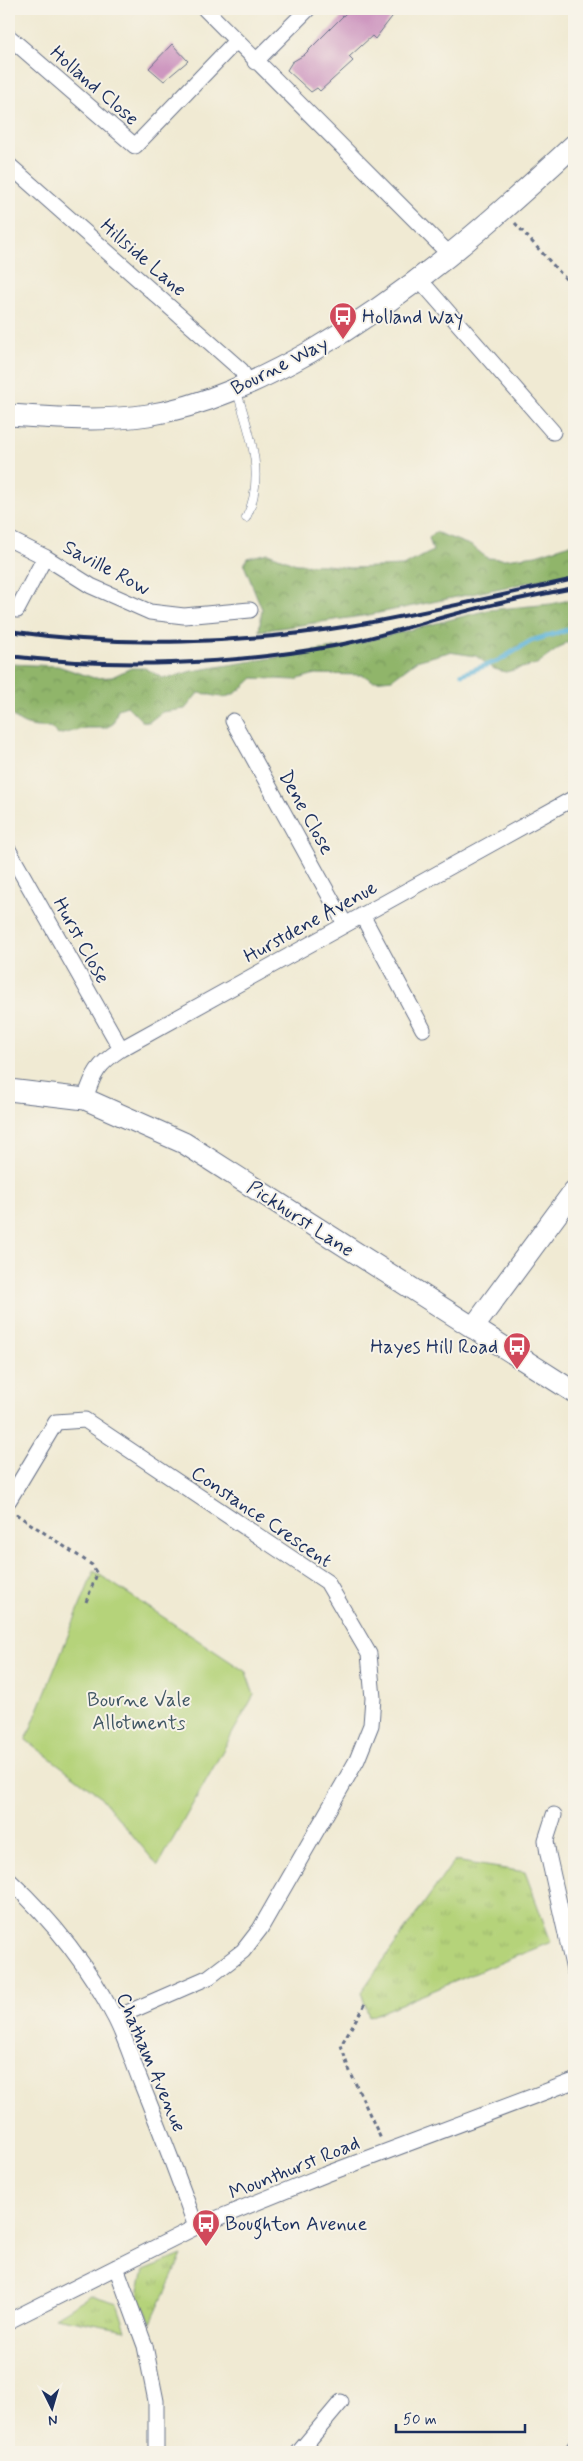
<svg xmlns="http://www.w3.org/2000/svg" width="583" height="2461" font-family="Mynerve,sans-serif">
	<defs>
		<pattern id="grass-tufts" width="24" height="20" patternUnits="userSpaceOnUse" patternTransform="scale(1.25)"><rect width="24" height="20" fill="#b5d37a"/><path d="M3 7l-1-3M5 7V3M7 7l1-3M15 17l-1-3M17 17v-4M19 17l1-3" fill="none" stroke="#9bb56c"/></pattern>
		<pattern id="forest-crowns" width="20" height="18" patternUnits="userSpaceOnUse" patternTransform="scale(1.25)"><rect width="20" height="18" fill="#90b56a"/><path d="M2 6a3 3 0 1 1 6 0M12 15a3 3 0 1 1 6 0" fill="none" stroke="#75945a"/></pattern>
	</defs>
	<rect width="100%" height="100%" fill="#f7f3e8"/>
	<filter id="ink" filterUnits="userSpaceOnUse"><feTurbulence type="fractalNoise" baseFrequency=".02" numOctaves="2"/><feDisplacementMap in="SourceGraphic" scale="10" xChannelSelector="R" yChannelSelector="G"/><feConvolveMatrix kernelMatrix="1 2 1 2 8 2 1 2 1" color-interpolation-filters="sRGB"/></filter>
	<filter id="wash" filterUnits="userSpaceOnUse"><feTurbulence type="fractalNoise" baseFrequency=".0096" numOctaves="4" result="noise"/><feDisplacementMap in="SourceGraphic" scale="20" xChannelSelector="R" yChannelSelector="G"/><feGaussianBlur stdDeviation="1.12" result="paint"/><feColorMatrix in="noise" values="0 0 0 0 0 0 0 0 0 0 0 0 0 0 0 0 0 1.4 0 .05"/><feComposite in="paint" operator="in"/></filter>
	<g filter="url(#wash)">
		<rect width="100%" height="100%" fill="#f0ead3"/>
		<path fill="url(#grass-tufts)" stroke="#68816c" d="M454,1861l71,11 26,70 -182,75 -8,-25z
			M182,2255l-31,68 -13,-29 6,-24z
			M91,2295l26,8 9,27 -71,-13z"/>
		<path fill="url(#forest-crowns)" stroke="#567264" d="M435,532l37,14 15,12 18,1 31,-4 38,-12v30l-205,42 -110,16 3,-22 -18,-44 3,-7 21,-5 28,11 31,1 23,3 53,-2 30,-15 -4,-13z
			M574,599v43l-8,1 -29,21 -31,8 -12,-3 -18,-13 -27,-4 -33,9 -24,18 -19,2 -10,-6 -48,-1 -20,6 -42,-2c-9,8 -18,19 -31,19 -7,0 -15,-4 -24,-4l-13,16 -23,3 -13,10 -7,-1 -15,-15 -9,3 -5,15 -8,4h-19l-28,7 -8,-8c-18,1 -29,-1 -41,-15v-48l49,2 36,12 18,-1 19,-9h14l18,10 9,-1 20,-6 154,-25 142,-36 63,-6z"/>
		<path fill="#b5d37a" stroke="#68816c" d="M94,1571l152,101 8,23 -96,171 -59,-71 -73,-55z"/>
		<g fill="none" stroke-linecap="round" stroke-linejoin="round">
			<path stroke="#5bb2d8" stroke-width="5" d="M462,674l36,-13 33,-20 43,-13"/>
		</g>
		<g id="blocks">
			<path fill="#ce97c0" d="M350,9h48l-23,30 -3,-3 -23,21 4,4 -33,30 -3,-3 -6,4 -24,-22 5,-8 12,-7z
				M172,44l16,17 -24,20 -15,-13z"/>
		</g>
	</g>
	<g filter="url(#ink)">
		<use href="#blocks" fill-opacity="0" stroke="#667087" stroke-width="1"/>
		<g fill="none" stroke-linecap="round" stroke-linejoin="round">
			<g stroke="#667087" stroke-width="9">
				<path id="lane" d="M9,259v-1
					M236,389c13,42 31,87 10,129"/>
			</g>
			<g stroke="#667087" stroke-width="17">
				<path id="street" d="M205,9l246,247
					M9,37l126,109 101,-105
					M255,62l53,-53
					M9,165l232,205 7,13
					M420,280l133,152
					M9,539l36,18 46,29 59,26 34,4 66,-6
					M9,608l8,2 28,-53
					M233,721l112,203
					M9,851l112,198
					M362,915l61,114
					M85,1099c8,-25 13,-35 36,-50l453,-251
					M9,1500l47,-78 29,-2 242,162 42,72 4,44 -2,27 -14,35 -97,169 -17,22 -34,26 -94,41
					M554,1815l-8,25 2,14 26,116
					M9,1880c42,39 80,87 106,138 11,21 18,45 27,67 19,47 37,94 54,142
					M116,2267l29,79 11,55v51
					M9,2321l187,-94 128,-52 250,-94
					M299,2452l42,-50
					M572,2452l2,-4"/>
			</g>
			<g stroke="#667087" stroke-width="23">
				<path id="secondary" d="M9,415c47,3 93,7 139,0 57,-9 112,-35 162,-63 101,-59 179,-128 264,-207
					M9,1090l76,9 99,44 390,249
					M473,1328l101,-137"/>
			</g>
			<path stroke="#667087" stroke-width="3" stroke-dasharray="4 4" stroke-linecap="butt" d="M515,223l59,65
				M16,1514l76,51 5,9 -11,28
				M365,2004l-24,41 7,22 33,72"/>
			<use href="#lane" stroke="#fff" stroke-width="8"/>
			<use href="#street" stroke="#fff" stroke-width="15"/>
			<use href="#secondary" stroke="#fff" stroke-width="21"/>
			<path stroke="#1b2f5e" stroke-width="4" d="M9,631c113,17 234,13 347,-6 73,-13 146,-30 218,-46
				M9,656c106,13 220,9 325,-10 38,-7 74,-19 110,-29 43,-12 87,-21 130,-29"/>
		</g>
	</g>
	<defs>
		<g id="bus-pin" transform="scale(1.4375)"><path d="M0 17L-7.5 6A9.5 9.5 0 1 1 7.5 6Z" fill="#d1495b" stroke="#f7f3e8"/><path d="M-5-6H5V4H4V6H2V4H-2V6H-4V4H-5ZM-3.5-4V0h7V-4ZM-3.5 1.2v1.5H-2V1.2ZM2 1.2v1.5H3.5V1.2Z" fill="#fff"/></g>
	</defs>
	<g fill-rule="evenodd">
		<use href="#bus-pin" x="343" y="316"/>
		<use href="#bus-pin" x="517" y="1346"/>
		<use href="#bus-pin" x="206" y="2223"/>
	</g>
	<g text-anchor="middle" stroke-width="4" stroke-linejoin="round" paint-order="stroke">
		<g font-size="20" fill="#1b2f5e" stroke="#f7f3e8">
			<text transform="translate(95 85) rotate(41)" y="7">Holland Close</text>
			<text transform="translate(144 257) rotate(41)" y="7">Hillside Lane</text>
			<text transform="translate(279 365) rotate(-27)" y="7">Bourne Way</text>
			<text transform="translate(107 567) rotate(28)" y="7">Saville Row</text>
			<text transform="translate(307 812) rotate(61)" y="7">Dene Close</text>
			<text transform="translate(310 921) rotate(-29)" y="7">Hurstdene Avenue</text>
			<text transform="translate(82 940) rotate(61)" y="7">Hurst Close</text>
			<text transform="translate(301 1218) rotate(33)" y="7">Pickhurst Lane</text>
			<text transform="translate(262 1516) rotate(34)" y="7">Constance Crescent</text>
			<text transform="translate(152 2062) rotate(67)" y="7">Chatham Avenue</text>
			<text transform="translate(294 2167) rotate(-22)" y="7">Mounthurst Road</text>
		</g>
		<g font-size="20" fill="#1b2f5e" stroke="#f7f3e8" text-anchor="start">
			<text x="362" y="323">Holland Way</text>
			<text x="498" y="1353" text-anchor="end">Hayes Hill Road</text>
			<text x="225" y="2230">Boughton Avenue</text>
		</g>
		<g font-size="20" fill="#425865" stroke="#f7f3e8">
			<text x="139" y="1706">Bourne Vale<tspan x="139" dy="23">Allotments</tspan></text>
		</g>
	</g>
	<rect width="583" height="2461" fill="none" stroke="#f7f3e8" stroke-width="30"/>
	<g transform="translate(52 2408) rotate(175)" stroke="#f7f3e8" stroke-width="4" paint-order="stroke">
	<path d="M0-4L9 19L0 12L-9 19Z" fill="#1b2f5e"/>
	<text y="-8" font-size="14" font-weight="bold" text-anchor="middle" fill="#1b2f5e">N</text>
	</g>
	<path d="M396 2424v8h129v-8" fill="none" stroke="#1b2f5e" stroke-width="2.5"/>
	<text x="403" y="2424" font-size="15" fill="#1b2f5e" stroke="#f7f3e8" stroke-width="4" paint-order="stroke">50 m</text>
</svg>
